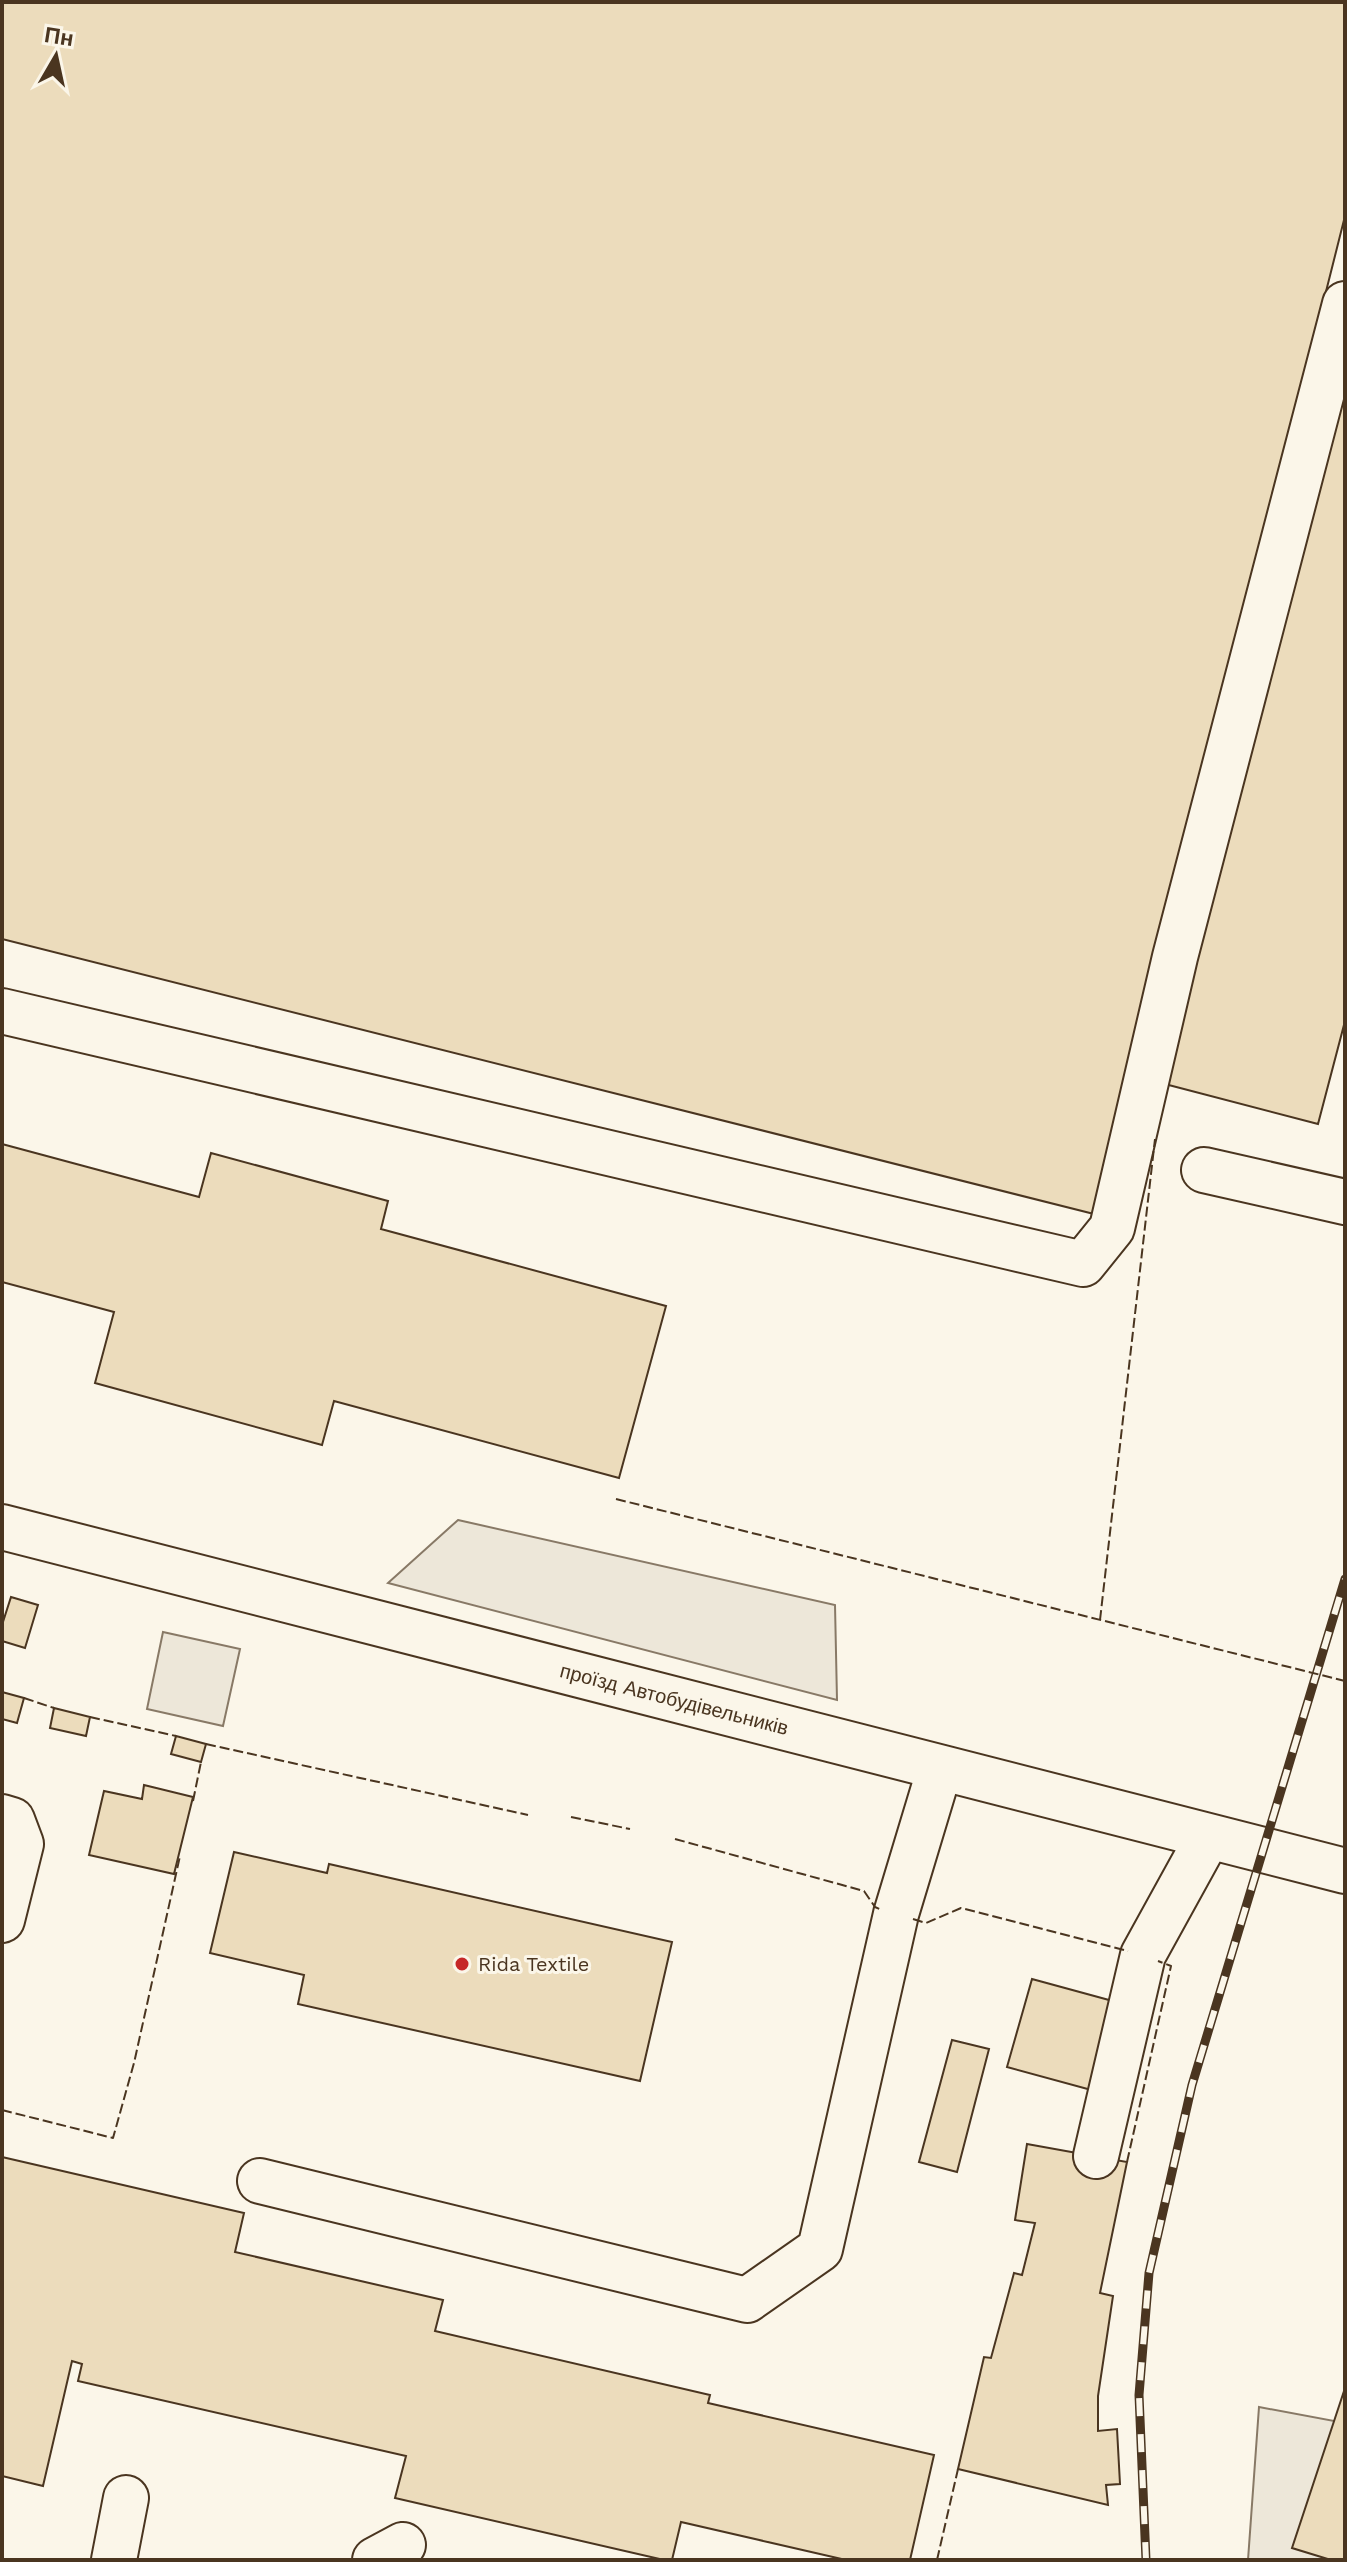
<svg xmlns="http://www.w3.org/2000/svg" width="1347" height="2562" font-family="'Work Sans',sans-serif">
	<rect width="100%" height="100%" fill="#fbf6e9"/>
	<path fill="#ede7d9" stroke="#887966" stroke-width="2" d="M458,1520l377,85 2,95 -449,-117z
		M163,1632l77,17 -17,77 -76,-17z
		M1259,2407l86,16v137h-97z"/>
	<path fill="#ecdcbc" stroke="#4a3520" stroke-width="2" d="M2,2h1343v214l-251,998 -1092,-275z
		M1345,371v650l-27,103 -157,-41z
		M2,1144l197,53 12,-44 177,48 -7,28 285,77 -47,172 -285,-77 -12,44 -227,-62 19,-71 -112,-30z
		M11,1597l27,8 -13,43 -23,-7v-16z
		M2,1692l22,6 -7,25 -15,-4z
		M54,1708l36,9 -4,19 -36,-8z
		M176,1736l30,8 -5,18 -30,-8z
		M144,1785l49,12 -19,77 -85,-19 15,-64 38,8z
		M234,1852l93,21 2,-9 343,78 -32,139 -342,-77 6,-29 -94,-22z
		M1032,1979l99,27 -25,88 -99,-27z
		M952,2040l37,9 -32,123 -38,-10z
		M1027,2144l100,18 -27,131 13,3 -15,100v35l19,-2 3,55 -14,1 2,20 -150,-36 26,-112 7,1 23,-85 8,2 13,-52 -20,-3z
		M2,2157l242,56 -9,39 208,48 -8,31 275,64 -2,8 226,52 -24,105h-64l-165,-38 -9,38h-8l-269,-62 11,-42 -328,-75 4,-17 -10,-3 -29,125 -41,-10z
		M1345,2388v172h-14l-39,-12z"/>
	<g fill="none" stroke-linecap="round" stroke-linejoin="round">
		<g stroke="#4a3520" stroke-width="48">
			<g id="minor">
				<path d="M2,1011l1081,253 29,-36 63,-271 170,-653"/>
				<path d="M1204,1170l141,32"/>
				<path id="s1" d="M2,1527l1343,344"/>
				<path d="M2,1817l10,3 9,24 -19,76"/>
				<path d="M1096,2156l47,-201 65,-118"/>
				<path d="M260,2181l487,119 73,-51 76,-335 44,-146"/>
				<path d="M114,2560l12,-62"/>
				<path d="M375,2560l28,-15"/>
			</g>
		</g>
		<use href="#minor" stroke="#fbf6e9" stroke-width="44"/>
		<g stroke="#4a3520" stroke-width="9">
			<path id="rail" d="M1146,2560l-7,-165 10,-122 43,-188 153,-506"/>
		</g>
		<use href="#rail" stroke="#fbf6e9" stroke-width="6" stroke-dasharray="18" stroke-linecap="butt"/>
		<path stroke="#4a3520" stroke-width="2" stroke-dasharray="10 4" stroke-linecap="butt" d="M616,1499l729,182
			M1100,1620l55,-481
			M24,1698l30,10
			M90,1717l86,19
			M206,1744l322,71
			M193,1801l8,-39
			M571,1817l59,12
			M675,1839l189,52 11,16 7,3
			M913,1919l13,4 35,-15 167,43
			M2,2110l111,28 21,-75 46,-207
			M1127,2162l44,-196 -13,-5
			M937,2560l21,-91"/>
	</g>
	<circle fill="#c62828" stroke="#fbf6e9" stroke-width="3" cx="462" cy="1964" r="8"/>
	<g text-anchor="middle" stroke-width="6" stroke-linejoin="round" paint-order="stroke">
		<g font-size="20" fill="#4a3520" stroke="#fbf6e9">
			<text dy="7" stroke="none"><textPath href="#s1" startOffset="694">проїзд Автобудівельників</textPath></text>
		</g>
		<g font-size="20" fill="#4a3520" stroke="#fbf6e9" text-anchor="start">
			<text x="478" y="1971">Rida Textile</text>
		</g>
	</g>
	<rect width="1347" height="2562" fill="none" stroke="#4a3520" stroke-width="8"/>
	<g transform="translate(56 56) rotate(9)" stroke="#fbf6e9" stroke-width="6" paint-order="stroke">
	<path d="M0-6L14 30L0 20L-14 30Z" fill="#4a3520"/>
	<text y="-12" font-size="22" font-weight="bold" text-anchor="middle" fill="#4a3520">Пн</text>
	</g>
</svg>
